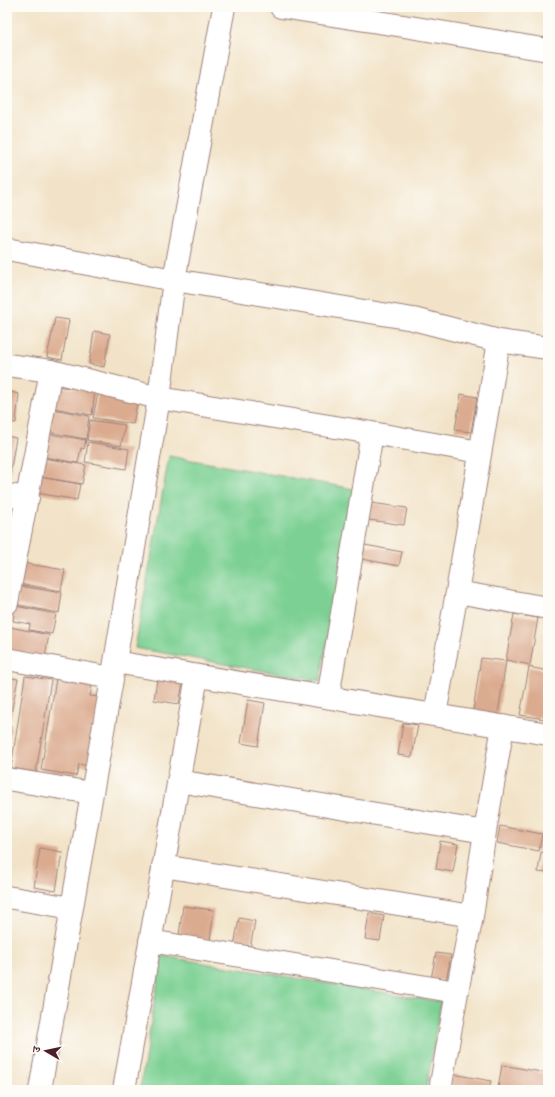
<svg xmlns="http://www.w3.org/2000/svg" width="555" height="1097" font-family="'IM FELL Double Pica','Noto Serif Devanagari',serif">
	<rect width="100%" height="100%" fill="#fdfcf7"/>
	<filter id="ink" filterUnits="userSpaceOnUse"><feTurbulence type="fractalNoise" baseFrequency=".025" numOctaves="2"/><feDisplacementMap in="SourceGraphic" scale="8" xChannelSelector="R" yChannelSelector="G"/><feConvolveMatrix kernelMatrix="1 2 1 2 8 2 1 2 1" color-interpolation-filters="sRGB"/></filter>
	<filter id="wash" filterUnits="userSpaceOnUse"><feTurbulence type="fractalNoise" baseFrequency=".012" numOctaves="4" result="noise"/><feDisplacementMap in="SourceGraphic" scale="16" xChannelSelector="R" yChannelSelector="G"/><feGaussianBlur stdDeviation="0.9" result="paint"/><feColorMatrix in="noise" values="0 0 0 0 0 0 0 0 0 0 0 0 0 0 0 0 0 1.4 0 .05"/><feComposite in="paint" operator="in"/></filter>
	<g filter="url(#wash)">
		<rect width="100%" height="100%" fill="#f2e3c8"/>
		<path fill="#7bd093" stroke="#62785f" d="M169,456l185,33 -34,192 -185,-33z
			M162,956l279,46 -15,88h-286z"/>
		<g id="blocks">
			<path fill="#dbab8f" d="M55,318l14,2 -7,40 -15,-3z
				M94,331l16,3 -6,33 -15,-3z
				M57,386l38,6 -3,23 -38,-7z
				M7,391l12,3 -3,29 -9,-1z
				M98,393l40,6 -5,25 -40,-6z
				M461,394l16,3 -6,35 -16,-2z
				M52,409l37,7 -3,23 -38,-7z
				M90,420l35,5 -4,21 -34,-6z
				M48,434l38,6 -2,9 -3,-1 -3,15 -34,-6z
				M7,436l9,2 -7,41h-2z
				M88,442l41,7 -3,20 -41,-7z
				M43,458l43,7 -4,19 -42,-7z
				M40,477l40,7 -3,16 -40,-7z
				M371,503l36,5 -3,17 -35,-5z
				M365,545l37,7 -3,14 -37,-7z
				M22,563l43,7 -4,21 -43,-7z
				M20,586l42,7 -3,20 -42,-8z
				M15,606l41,8 -4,20 -23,-4 1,-6 -17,-3z
				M514,614l24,4 -8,47 -24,-5z
				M10,627l39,8 -4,21 -38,-7v-9z
				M481,658l25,3 -9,60 -25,-4z
				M529,667l19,4v30l-3,18 -25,-4z
				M25,676l26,4 -15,92 -25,-4z
				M7,677l11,2 -8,40 -3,-1z
				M56,679l36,7 -2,10 10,1 -12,69 -9,-2 -3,12 -35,-6z
				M157,679l26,3 -4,22 -25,-4z
				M248,700l17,3 -7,43 -17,-3z
				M403,723l15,2 -6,32 -14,-2z
				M7,726l4,1 -3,15h-1z
				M547,822h1v16l-3,-1z
				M500,826l42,8 -3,17 -42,-8z
				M440,841l18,3 -5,28 -17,-3z
				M40,848l22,4 -6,39 -22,-4z
				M541,852l7,1v20l-10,-1z
				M183,906l31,4 -4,30 -31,-5z
				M369,913l15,3 -4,25 -15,-2z
				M239,918l16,3 -5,28 -16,-3z
				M436,953l15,2 -5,26 -15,-2z
				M502,1065l45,8 -3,17h-34l-12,-2z
				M453,1074l38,7 -2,9h-39z"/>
		</g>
	</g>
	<g filter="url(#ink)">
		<use href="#blocks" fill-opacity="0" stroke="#9e817a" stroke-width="1"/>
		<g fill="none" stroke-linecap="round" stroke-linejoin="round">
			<g stroke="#9e817a" stroke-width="24">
				<path id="minor" d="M281,7l129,20 138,23
					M7,249l167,31 239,39 86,22 49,7
					M7,365l44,6 108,27 213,35 108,19
					M7,495l21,3
					M457,592l91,16
					M7,603l44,-232
					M7,659l105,19
					M115,662l433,72
					M328,697l44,-264
					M435,715l22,-123 42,-251
					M7,779l85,14
					M178,781l307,51
					M163,866l309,50
					M7,897l65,11
					M150,941l307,51
					M40,1090l75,-428 44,-264 15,-118 50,-273
					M124,1090l73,-414
					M440,1090l17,-98 15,-76 13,-84 18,-106"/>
			</g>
			<use href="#minor" stroke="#fff" stroke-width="22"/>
		</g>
	</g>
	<rect width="555" height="1097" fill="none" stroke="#fdfcf7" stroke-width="24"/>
	<g transform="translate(46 1051) rotate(279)" stroke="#fdfcf7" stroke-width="3" paint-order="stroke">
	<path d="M0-3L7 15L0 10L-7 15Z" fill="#4a1f2b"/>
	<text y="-6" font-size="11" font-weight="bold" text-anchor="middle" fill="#4a1f2b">उ</text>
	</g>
</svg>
